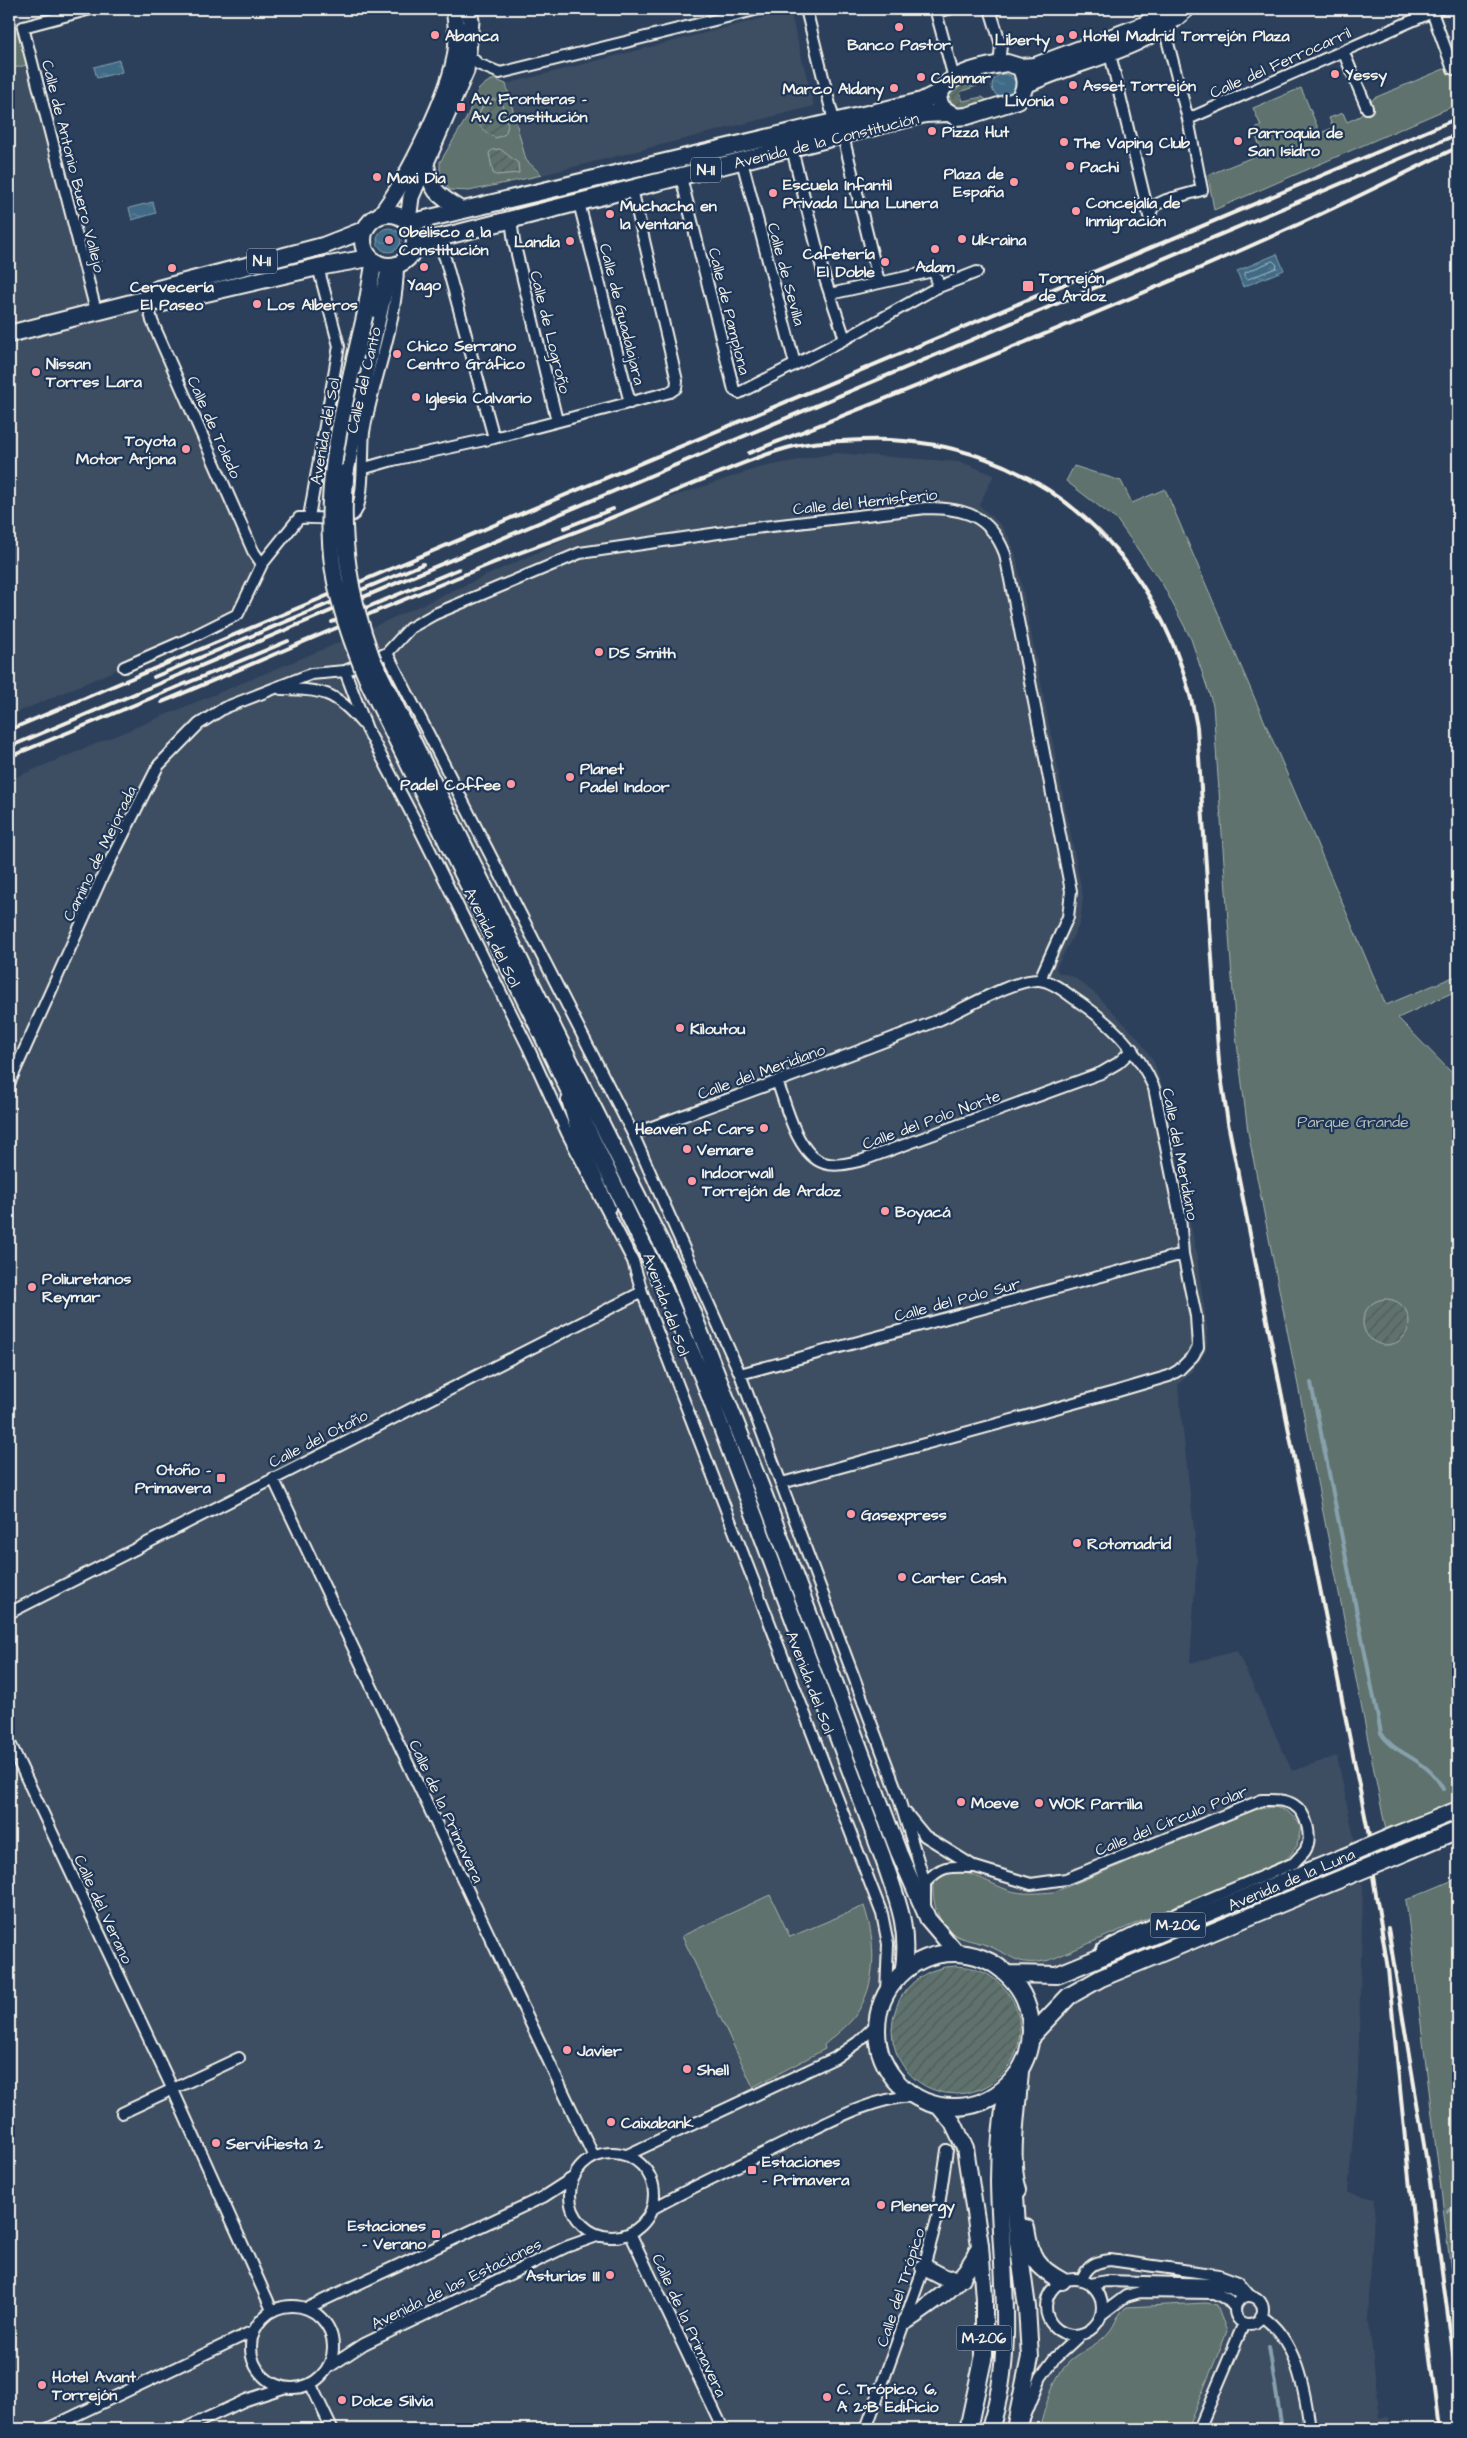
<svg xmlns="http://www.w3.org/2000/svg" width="1467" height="2438" font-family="'Architects Daughter',sans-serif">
	<defs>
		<pattern id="garden-furrows" width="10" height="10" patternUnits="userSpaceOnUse" patternTransform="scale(1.25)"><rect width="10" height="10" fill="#5e726d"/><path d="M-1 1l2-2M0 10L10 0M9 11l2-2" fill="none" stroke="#525b58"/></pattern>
		<pattern id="water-ripples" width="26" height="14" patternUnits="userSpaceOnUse" patternTransform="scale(1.25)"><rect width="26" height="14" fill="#3f6b86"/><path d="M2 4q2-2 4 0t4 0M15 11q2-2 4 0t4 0" fill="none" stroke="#5b8197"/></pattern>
	</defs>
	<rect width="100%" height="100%" fill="#2c405c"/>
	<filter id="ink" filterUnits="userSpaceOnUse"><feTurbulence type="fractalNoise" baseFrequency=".02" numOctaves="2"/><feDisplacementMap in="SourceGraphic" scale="10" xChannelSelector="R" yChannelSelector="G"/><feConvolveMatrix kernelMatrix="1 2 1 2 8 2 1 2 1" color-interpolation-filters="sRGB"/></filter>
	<g filter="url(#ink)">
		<path fill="#3d4d62" d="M9,9h10l77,302 51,-12 115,265 -24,50 -50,25 -179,77z
			M790,11l24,95 -272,69 -16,-15 -20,-76z
			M835,453l126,9 33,13 -15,30 22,20 9,14 6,17 67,341 -3,26 -24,45 2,4 16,5 24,19 40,42 16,24 10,32 32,157 12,83 -2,17 -14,20 -14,14 19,172 -7,106 47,-12 55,120 45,-15 18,87 -11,14 -287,118 -48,-1 -15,-11 -17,-8 -21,-3 -28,-33 -250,-643 -16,7 242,637 -1,52 -17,20 -6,16 -3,32 5,19 9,16 22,21 26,10 14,17 31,176 -16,130h-959v-1649l322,-134 293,-133 134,-45z
			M1345,1877l18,8 -5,189 -10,119 27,6 -7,116 12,103 9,-1 2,12h-401l7,-20 5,-167 18,-171 8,-17 4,-19 37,-39z"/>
		<path fill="#5e726d" stroke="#a9b2aa" d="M9,9h12l-8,2 14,54 -18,4z
			M1444,69l14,1v34l-244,106 -6,-35 55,-22 -10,-23 8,-4 -8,-18 48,-20 19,45 13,-5 -4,-10 14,-5 4,9 13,-6 14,-18z
			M494,79l12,5 20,76 16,15 -73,16 -19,-1 -10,-13v-15l26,-43 12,-29 8,-7z
			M1074,466l47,15 11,22 33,-14 221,516 72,-30v15l-60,28 60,61v723l-72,29 -138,-699 -12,-97 -23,-330 -22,-66 -28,-54 -46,-65 -51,-39z
			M1271,1807c15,1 21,7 30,19l-4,20 -10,13 -237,101c-33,7 -33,-2 -61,-14 -10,-4 -20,-5 -30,-9 -21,-9 -27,-34 -26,-55 27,-21 47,-2 75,8 15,5 31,3 46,2l201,-82z
			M1458,1878v452l-52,-430z
			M770,1895l20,42 74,-31c12,35 14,78 -9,110 -8,11 -21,20 -31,29l1,4 -72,38 -71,-151z
			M1206,2303l11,2 10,27 -40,97h-148c8,-25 13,-55 36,-72 11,-8 25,-14 34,-25 7,-8 8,-19 18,-25z"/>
		<path fill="url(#garden-furrows)" stroke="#a9b2aa" d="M985,77l-6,8 -19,7 3,9 19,-4 8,5 -30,6 -8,-4 -3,-8 5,-8z
			M494,99l8,5 6,22 -3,8 -9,4c-5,-3 -12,-6 -16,-12 -6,-10 4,-25 14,-27z
			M500,149l18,14 1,10 -23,2 -3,-2 -4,-20 3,-3z
			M1363 1322a23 23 0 1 1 46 0a23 23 0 1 1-46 0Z
			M892 2030a64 64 0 1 1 128 0a64 64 0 1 1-128 0Z"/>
		<path fill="url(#water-ripples)" stroke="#87a1ad" d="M119,60l3,12 -25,6 -3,-11z
			M992 86a12 12 0 1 1 24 0a12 12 0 1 1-24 0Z
			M153,202l3,11 -24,7 -3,-12z
			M377 240a12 12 0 1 1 24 0a12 12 0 1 1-24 0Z
			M1277,254l7,16 -41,17 -6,-16z"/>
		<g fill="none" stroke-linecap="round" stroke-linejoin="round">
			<path stroke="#acbbc1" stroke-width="1" d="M1273,261l4,4 -1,3 -28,11 -3,-1v-5z"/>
			<path stroke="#87a1ad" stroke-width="4" d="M1311,1383l70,350c14,23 46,24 62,56
				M1448,2210l10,-5
				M1269,2347l13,82"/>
			<g stroke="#f4f1e8" stroke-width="14">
				<path id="minor" d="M91,9l-68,18 73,284
					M806,9l28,112
					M949,9l-13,3 18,66
					M990,9l11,36 -2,20
					M1432,12l21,57
					M1343,51l24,57
					M1110,54l39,162
					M469,55l9,9 22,9 259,-64
					M1188,119l251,-110
					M843,136l36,146
					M792,149l32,127 21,63 91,-51 41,-16
					M742,161l53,203
					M681,177l53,213 5,3 106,-54
					M579,203l51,200
					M1150,216l3,-10 13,-6 36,-10 -14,-71 -24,-91 -5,-3
					M511,220l3,22 43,179
					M434,239l6,7 5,12 49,180
					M830,294l103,-23 4,8 -1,9
					M147,299l5,22 101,230 9,13
					M365,468l28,-8 101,-22 176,-46 6,-4 1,-7 -45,-192
					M309,517l30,-171 -21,-79
					M387,653l246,481 107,240 156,415 29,94v22
					M124,667l64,-28 50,-25 24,-50 37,-46c13,-2 46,5 55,-4 11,-11 8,-65 10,-82 10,-56 34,-110 34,-168
					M345,671l22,58 54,103 107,215 39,86 66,128 9,31 240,622 6,30 -2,48
					M281,689c41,1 53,1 81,34
					M777,1081c9,23 20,74 47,82 12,4 26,0 39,-3l238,-87 17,-10 15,-14
					M9,1084l94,-209 55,-109 41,-42 25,-16 87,-34 34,-3 42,-18 23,-25 25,-14 145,-61 166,-24 180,-21c38,0 64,7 79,46l66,337 -3,26 -25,55 -2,8
					M567,1100l9,30 34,78
					M633,1134c103,-38 207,-74 308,-115 25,-11 73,-40 98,-39 12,1 24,10 33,17 36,24 65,51 82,91l26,128 3,38 13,62 2,31 -5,9 -14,14 -10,6 -51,15 -336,92
					M740,1374l443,-120
					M273,1478l321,679
					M9,1613l633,-321
					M9,1741l164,349 99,220
					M906,1813l19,23 50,31 56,17 35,-5 196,-79c11,0 22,-1 32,5 13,8 19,33 11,46 -3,4 -8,8 -11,12l-116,49 -76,37
					M925,1883c16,-18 25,-17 48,-16
					M122,2113l117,-55
					M570 2195a42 42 0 1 1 84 0a42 42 0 1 1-84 0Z
					M627,2155l208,-97 23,-16 19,-18
					M652,2209c43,-24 89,-44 133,-66 41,-19 82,-44 128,-47
					M630,2233l93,196
					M1046 2307a28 28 0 1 1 56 0a28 28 0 1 1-56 0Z
					M1082,2279c6,-14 13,-17 28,-19l109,15 19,7 12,14
					M1091,2284l15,-3 112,3 14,5 12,8
					M1235 2310a14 14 0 1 1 28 0a14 14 0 1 1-28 0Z
					M251 2347a41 41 0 1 1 82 0a41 41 0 1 1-82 0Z
					M307,2308l236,-111 31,-20
					M1102,2314l24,-18 14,-4 75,1 12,6 8,9
					M1261,2316c35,22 44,75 49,113
					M329,2367l35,-23 202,-97 34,-12
					M311,2385l21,44
					M1022,2424l19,-47 13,-18 27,-25
					M47,2429l206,-98
					M183,2429l63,-29 37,-12
					M866,2429l58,-162 13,-48 10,-69
					M1199,2429l45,-106"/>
			</g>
			<g stroke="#f4f1e8" stroke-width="19">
				<path id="secondary" d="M426,162c4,28 11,33 34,47
					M380,215c26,-33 71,-123 76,-164 2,-14 0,-29 -2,-42
					M408,221l3,-24 55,-126 5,-50 -2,-12
					M365,315l9,-53
					M346,472l14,-76 30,-130
					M553,1027l125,249 84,213 137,364 29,66 28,33
					M541,1033l121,251 41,95 180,479c14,42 27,68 20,114"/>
			</g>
			<g stroke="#f4f1e8" stroke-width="20">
				<path id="primary" d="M1007,63l13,4c6,12 7,21 -2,33l-51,16 -11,1 -14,-9 -4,-9c5,-26 47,-32 69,-36z
					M1020,67l15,-1 109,-41 25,-16
					M1025,85c54,-26 116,-33 161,-76
					M363 240a26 26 0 1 1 52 0a26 26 0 1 1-52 0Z
					M409,223l513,-122 18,-9
					M415,244l510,-130 22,-1
					M147,299l11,-10 165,-43 41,-16
					M9,334l138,-35 16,4 155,-36 51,-9
					M1398,1834l60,-24
					M1401,1854l57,-24
					M877 2030a77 77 0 1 1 154 0a77 77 0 1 1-154 0Z
					M1009,1974l48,1 287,-118
					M1032,2035l37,-39 32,-18 244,-101
					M939,2106l14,17 12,25 15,97 4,54v56l-16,74
					M1014,2180l4,62 9,65 3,50 -15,72
					M1018,2190c-10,-30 0,-86 2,-119
					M1026,2228c4,29 10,39 36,53
					M924,2267l23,12 15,-1
					M906,2321c30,-20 59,-39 73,-73
					M990,2429c27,-84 10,-163 9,-248 0,-32 3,-64 9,-95"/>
			</g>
			<use href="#minor" stroke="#1d3557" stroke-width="10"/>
			<use href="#secondary" stroke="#1d3557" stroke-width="15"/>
			<use href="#primary" stroke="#1d3557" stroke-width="16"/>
			<path stroke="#f4f1e8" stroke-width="4" d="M749,453c184,-73 368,-146 548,-228 55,-25 108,-52 161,-78
				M564,528l49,-19
				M332,622l127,-53
				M154,677l269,-113
				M162,702c109,-46 217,-93 326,-137 37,-15 74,-27 110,-42 41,-16 80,-34 121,-50 24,-10 50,-21 76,-27 21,-5 45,-5 68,-6 177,-6 304,119 334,287l19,293 3,43 9,60 141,713 3,34 16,99 27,269 24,191
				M9,730l1449,-612
				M9,747l1449,-613
				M9,757l279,-116
				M1388,1928l41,247 29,215"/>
			<g stroke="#f4f1e8" stroke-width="19" stroke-linecap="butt">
				<path id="secondary-bridge" d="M365,315c-19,83 -44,167 -32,253 6,40 20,79 36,116l172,349
					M346,472c-6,67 3,123 26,186l181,369"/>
			</g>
			<g stroke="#f4f1e8" stroke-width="20" stroke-linecap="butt">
				<path id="primary-bridge" d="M1344,1857l54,-23
					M1345,1877l56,-23"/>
			</g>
			<use href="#secondary-bridge" stroke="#1d3557" stroke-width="15"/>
			<use href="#primary-bridge" stroke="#1d3557" stroke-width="16"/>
		</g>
	</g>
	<g fill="#ff9aa2" stroke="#1d3557" stroke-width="2">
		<circle cx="899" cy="27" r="5"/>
		<circle cx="435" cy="35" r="5"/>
		<circle cx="1073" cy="35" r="5"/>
		<circle cx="1060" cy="39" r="5"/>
		<circle cx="1335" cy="74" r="5"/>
		<circle cx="921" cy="77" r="5"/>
		<circle cx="1073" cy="85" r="5"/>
		<circle cx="894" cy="88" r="5"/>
		<circle cx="1064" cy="100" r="5"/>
		<rect x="456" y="102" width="10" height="10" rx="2.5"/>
		<circle cx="932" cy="131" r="5"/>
		<circle cx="1238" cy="141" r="5"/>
		<circle cx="1064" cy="142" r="5"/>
		<circle cx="1070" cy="166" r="5"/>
		<circle cx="377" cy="177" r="5"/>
		<circle cx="1014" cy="182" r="5"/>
		<circle cx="773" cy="193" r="5"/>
		<circle cx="1076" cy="211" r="5"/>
		<circle cx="610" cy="214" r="5"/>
		<circle cx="962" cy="239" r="5"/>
		<circle cx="389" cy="240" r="5"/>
		<circle cx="570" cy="241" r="5"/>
		<circle cx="935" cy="249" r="5"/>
		<circle cx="885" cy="262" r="5"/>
		<circle cx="424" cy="267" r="5"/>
		<circle cx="172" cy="268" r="5"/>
		<rect x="1022" y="280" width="12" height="12" rx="2.5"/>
		<circle cx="257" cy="304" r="5"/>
		<circle cx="397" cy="354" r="5"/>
		<circle cx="36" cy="372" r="5"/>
		<circle cx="416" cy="397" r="5"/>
		<circle cx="186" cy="449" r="5"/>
		<circle cx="599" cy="652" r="5"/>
		<circle cx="570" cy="777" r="5"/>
		<circle cx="511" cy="784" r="5"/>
		<circle cx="680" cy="1028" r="5"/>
		<circle cx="764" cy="1128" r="5"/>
		<circle cx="687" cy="1149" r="5"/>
		<circle cx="692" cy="1181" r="5"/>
		<circle cx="885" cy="1211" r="5"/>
		<circle cx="32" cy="1287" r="5"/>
		<rect x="216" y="1473" width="10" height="10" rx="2.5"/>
		<circle cx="851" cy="1514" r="5"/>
		<circle cx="1077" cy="1543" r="5"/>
		<circle cx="902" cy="1577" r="5"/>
		<circle cx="961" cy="1802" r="5"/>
		<circle cx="1039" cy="1803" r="5"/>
		<circle cx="567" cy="2050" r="5"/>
		<circle cx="687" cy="2069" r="5"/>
		<circle cx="611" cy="2122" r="5"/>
		<circle cx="216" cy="2143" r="5"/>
		<rect x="747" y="2165" width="10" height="10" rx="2.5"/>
		<circle cx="881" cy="2205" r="5"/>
		<rect x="431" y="2229" width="10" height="10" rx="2.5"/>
		<circle cx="610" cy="2275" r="5"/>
		<circle cx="42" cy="2385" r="5"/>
		<circle cx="827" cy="2397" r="5"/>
		<circle cx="342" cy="2400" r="5"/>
	</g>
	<g text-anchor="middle" stroke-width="4.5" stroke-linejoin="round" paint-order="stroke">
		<g fill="#1d3557" stroke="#b4b9bc" stroke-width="1">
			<rect x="691" y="157.5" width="30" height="25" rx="4"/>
			<rect x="247" y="248.5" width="30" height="25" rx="4"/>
			<rect x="1150.5" y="1912.5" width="55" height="25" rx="4"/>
			<rect x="956.5" y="2325.5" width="55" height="25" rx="4"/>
		</g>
		<g font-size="15" font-weight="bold" fill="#f4f1e8">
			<text x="706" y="175">N-II</text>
			<text x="262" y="266">N-II</text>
			<text x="1178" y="1930">M-206</text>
			<text x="984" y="2343">M-206</text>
		</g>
		<g font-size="16" font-weight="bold" fill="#f4f1e8" stroke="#1d3557" text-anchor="start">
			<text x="445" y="41">Abanca</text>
			<text x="1083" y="41">Hotel Madrid Torrejón Plaza</text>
			<text x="1050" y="45" text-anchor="end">Liberty</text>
			<text x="899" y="50" text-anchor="middle">Banco Pastor</text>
			<text x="1345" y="80">Yessy</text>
			<text x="931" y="83">Cajamar</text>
			<text x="1083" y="91">Asset Torrejón</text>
			<text x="884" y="94" text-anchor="end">Marco Aldany</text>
			<text x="471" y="104">Av. Fronteras -<tspan x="471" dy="18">Av. Constitución</tspan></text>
			<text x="1054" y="106" text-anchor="end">Livonia</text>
			<text x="942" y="137">Pizza Hut</text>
			<text x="1248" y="138">Parroquia de<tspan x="1248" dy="18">San Isidro</tspan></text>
			<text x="1074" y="148">The Vaping Club</text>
			<text x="1080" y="172">Pachi</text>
			<text x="1004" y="179" text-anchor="end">Plaza de<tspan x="1004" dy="18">España</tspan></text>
			<text x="387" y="183">Maxi Dia</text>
			<text x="783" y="190">Escuela Infantil<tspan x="783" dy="18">Privada Luna Lunera</tspan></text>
			<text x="1086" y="208">Concejalía de<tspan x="1086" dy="18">Inmigración</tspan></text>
			<text x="620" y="211">Muchacha en<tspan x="620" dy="18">la ventana</tspan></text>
			<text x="399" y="237">Obelisco a la<tspan x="399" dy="18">Constitución</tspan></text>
			<text x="972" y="245">Ukraina</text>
			<text x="560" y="247" text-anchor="end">Landia</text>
			<text x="875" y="259" text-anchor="end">Cafetería<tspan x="875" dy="18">El Doble</tspan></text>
			<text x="935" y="272" text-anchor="middle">Adam</text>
			<text x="1039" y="283">Torrejón<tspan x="1039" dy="18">de Ardoz</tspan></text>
			<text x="424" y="290" text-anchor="middle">Yago</text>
			<text x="172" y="292" text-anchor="middle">Cervecería<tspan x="172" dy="18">El Paseo</tspan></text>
			<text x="267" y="310">Los Alberos</text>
			<text x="407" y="351">Chico Serrano<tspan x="407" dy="18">Centro Gráfico</tspan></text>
			<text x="46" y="369">Nissan<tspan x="46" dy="18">Torres Lara</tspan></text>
			<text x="426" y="403">Iglesia Calvario</text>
			<text x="176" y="446" text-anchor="end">Toyota<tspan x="176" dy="18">Motor Arjona</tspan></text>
			<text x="609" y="658">DS Smith</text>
			<text x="580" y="774">Planet<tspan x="580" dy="18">Padel Indoor</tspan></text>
			<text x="501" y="790" text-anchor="end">Padel Coffee</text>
			<text x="690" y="1034">Kiloutou</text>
			<text x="754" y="1134" text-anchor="end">Heaven of Cars</text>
			<text x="697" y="1155">Vemare</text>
			<text x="702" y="1178">Indoorwall<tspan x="702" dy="18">Torrejón de Ardoz</tspan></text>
			<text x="895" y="1217">Boyacá</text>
			<text x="42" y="1284">Poliuretanos<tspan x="42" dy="18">Reymar</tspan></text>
			<text x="211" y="1475" text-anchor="end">Otoño -<tspan x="211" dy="18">Primavera</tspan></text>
			<text x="861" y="1520">Gasexpress</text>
			<text x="1087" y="1549">Rotomadrid</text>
			<text x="912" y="1583">Carter Cash</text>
			<text x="971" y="1808">Moeve</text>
			<text x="1049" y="1809">WOK Parrilla</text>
			<text x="577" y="2056">Javier</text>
			<text x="697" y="2075">Shell</text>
			<text x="621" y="2128">Caixabank</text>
			<text x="226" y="2149">Servifiesta 2</text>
			<text x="762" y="2167">Estaciones<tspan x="762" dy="18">- Primavera</tspan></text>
			<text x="891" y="2211">Plenergy</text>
			<text x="426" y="2231" text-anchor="end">Estaciones<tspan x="426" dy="18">- Verano</tspan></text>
			<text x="600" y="2281" text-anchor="end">Asturias III</text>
			<text x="52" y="2382">Hotel Avant<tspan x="52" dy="18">Torrejón</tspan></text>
			<text x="837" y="2394">C. Trópico, 6,<tspan x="837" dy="18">A 2ºB Edificio</tspan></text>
			<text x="352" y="2406">Dolce Silvia</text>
		</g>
		<g font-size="16" fill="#f4f1e8" stroke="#1d3557">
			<text transform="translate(1280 62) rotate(-24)" y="6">Calle del Ferrocarril</text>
			<text transform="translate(826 140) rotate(-14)" y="6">Avenida de la Constitución</text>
			<text transform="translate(74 166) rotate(76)" y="6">Calle de Antonio Buero Vallejo</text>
			<text transform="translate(787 274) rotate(75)" y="6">Calle de Sevilla</text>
			<text transform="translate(730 311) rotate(76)" y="6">Calle de Pamplona</text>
			<text transform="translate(623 314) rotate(76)" y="6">Calle de Guadalajara</text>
			<text transform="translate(551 332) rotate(76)" y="6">Calle de Logroño</text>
			<text transform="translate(363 380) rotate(-77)" y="6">Calle del Canto</text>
			<text transform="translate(215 427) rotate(66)" y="6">Calle de Toledo</text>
			<text transform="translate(324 431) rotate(-80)" y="6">Avenida del Sol</text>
			<text transform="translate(865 501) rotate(-6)" y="6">Calle del Hemisferio</text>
			<text transform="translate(99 853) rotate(-64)" y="6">Camino de Mejorada</text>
			<text transform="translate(493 937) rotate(64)" y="6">Avenida del Sol</text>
			<text transform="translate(761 1071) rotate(-20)" y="6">Calle del Meridiano</text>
			<text transform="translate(931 1119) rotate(-20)" y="6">Calle del Polo Norte</text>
			<text transform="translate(1181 1154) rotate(79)" y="6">Calle del Meridiano</text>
			<text transform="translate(957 1299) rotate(-15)" y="6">Calle del Polo Sur</text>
			<text transform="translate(667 1304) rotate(70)" y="6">Avenida del Sol</text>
			<text transform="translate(318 1438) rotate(-27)" y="6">Calle del Otoño</text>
			<text transform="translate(811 1682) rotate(69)" y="6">Avenida del Sol</text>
			<text transform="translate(447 1811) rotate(65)" y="6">Calle de la Primavera</text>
			<text transform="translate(1171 1820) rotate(-22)" y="6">Calle del Círculo Polar</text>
			<text transform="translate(1291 1879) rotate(-23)" y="6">Avenida de la Luna</text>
			<text transform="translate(104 1909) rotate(65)" y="6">Calle del Verano</text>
			<text transform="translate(456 2283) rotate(-26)" y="6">Avenida de las Estaciones</text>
			<text transform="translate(900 2287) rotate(-72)" y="6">Calle del Trópico</text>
			<text transform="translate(690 2325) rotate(65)" y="6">Calle de la Primavera</text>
		</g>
		<g font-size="16" fill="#b8beb7" stroke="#1d3557">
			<text x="1353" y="1127">Parque Grande</text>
		</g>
	</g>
	<rect width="1467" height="2438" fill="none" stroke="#1d3557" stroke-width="30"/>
	<rect x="15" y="15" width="1437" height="2408" fill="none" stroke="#f4f1e8" stroke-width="2" filter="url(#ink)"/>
</svg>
